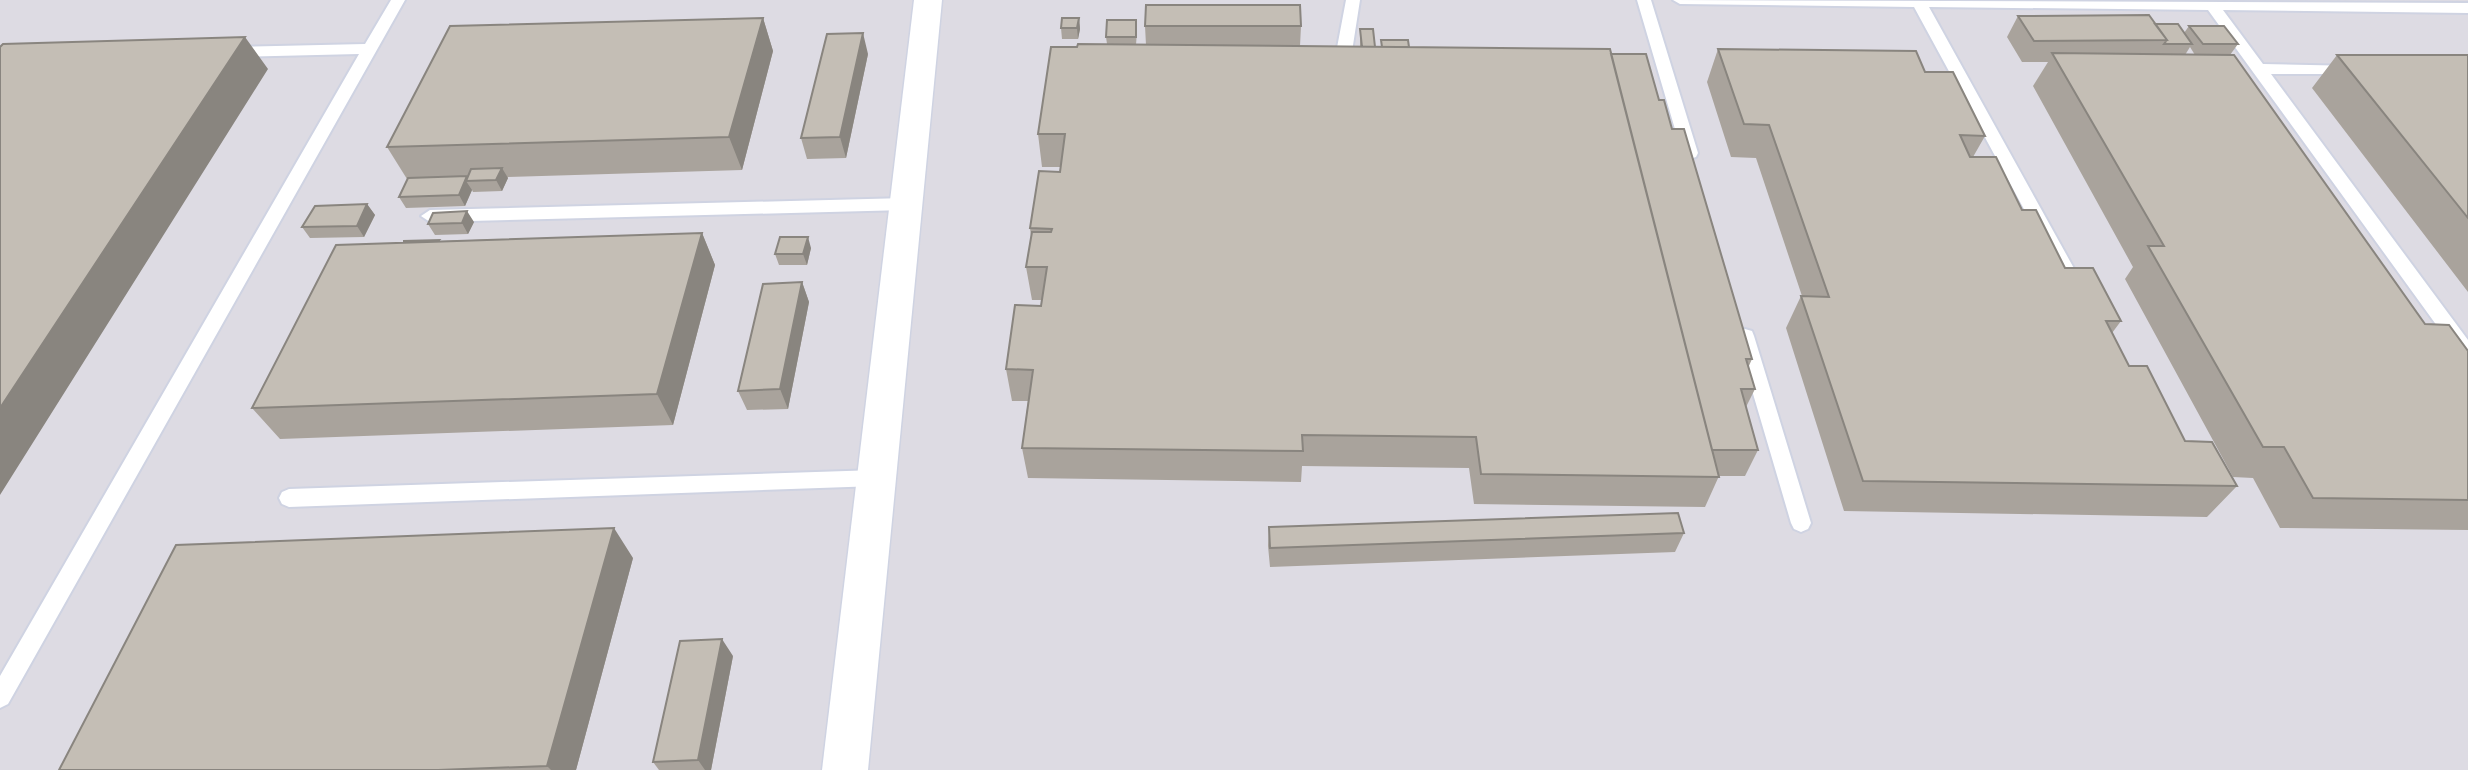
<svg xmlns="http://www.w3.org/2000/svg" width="2468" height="770" font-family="'Public Sans',sans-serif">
	<rect width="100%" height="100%" fill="#ebe3da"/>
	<path fill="#dddbe3" d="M0,0h2468v770h-2468z"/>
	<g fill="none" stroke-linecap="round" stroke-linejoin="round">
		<g stroke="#cfd3e2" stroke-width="4">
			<path id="lane" d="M391,0h14l-397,704 -8,4v-32l359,-622 -128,3 -8,-5 8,-5 134,-3z
				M1346,0h14l-9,58 -8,5 -19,-2 -3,-3 3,-3 12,-2z
				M1637,0h14l47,153 -2,4 -6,2 -8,-6z
				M1673,0l795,3v10l-245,-3 40,54 94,2 2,3 -2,3 -6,2h-80l197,266v21l-7,-2 -253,-349 -279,-3 157,283 -3,5h-12l-3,-5 -154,-283 -234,-3z
				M906,198l9,6 -9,6 -476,12 -9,-6 9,-6z
				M1745,329l7,2 2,5 57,187 -3,6 -7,3 -7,-3 -3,-6 -55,-187 2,-5z
				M877,470l7,2 3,6 -3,6 -7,2 -588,21 -7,-3 -3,-6 3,-6 7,-3z"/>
		</g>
		<g stroke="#cfd3e2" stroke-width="3">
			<path id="street" d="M914,0h28l-74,770h-46z"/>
		</g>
		<use href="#lane" fill="#fff" fill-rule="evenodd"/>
		<use href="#street" fill="#fff" fill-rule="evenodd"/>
	</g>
	<path fill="#a9a39c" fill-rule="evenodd" d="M2018,16l137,8 29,9 5,-7 49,18 -8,11 195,269 43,27v179l-188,-2 -27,-50 -20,-1 -108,-198 8,-12 -100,-181 15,-24h-26l-15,-25zM2190,47l5,8h-10z
		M763,18l10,33 -31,119 -235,7 1,1 -6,13 -29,1 -1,-2 -7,16 -59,2 -7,-11 8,-18 -20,-32z
		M1079,18l1,11 -2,10h-16l-1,-11z
		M1145,26h156l-1,20 60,1v-18l15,18h6v-7l28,7 202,7 48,46 13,29 80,230 -4,9 7,21 -9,18 12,43 -13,26h-26l-14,31 -231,-3 -5,-36 -167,-2 -1,16 -273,-4 -6,-30 6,-47h-16l-6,-32 35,-63 1,-6h-10l-6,-33 5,-31 -1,-8 30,-56v-5h-18l-4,-33 39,-87 30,-3 -1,-7 31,-6 -1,14h10z
		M1718,49l207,23 60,64 -12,21 49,53 43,58 56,53 -9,12 17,33 56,75 52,45 -30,31 -363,-6 -58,-183 15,-32h1l-46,-138 -25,-1 -24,-75z
		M868,54l-22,104 -39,1 -6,-21z
		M2337,55h131v237l-156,-204z
		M367,204l8,11 -11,22 -54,1 -8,-11z
		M474,222l-6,12 -33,1 -7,-11z
		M702,233l13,32 -42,160 -393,14 -28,-31 152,-166 35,-2 1,1z
		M811,248l-4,17h-28l-4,-11z
		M802,282l7,20 -21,107 -41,1 -9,-19z
		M1269,527l415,6 -9,19 -405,15 -2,-21z
		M633,558l-57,212h-517z
		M733,656l-22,114h-52l-6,-8z"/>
	<path fill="#89857f" d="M763,18l10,33 -31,119 -13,-33z
		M1079,18l1,11 -2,10 -1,-11z
		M863,33l5,21 -22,104 -6,-21z
		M245,37l23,32 -268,426v-87z
		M502,168l6,10 -6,13 -6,-11z
		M467,176l3,5h-4l6,9 -7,16 -6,-11z
		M367,204l8,11 -11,22 -7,-11z
		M467,211l7,11 -6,12 -6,-11z
		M702,233l13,32 -42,160 -16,-31z
		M808,237l3,11 -4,17 -4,-11z
		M802,282l7,20 -21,107 -8,-20z
		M614,528l19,30 -57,212h-25l-4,-4z
		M722,639l11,17 -22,114h-6l-7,-10z"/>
	<path fill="#c4beb5" stroke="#89857f" stroke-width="2" d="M1146,5h154l1,21h-156z
		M2149,15l18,25 -133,1 -16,-25z
		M763,18l-34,119 -342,10 63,-121z
		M1062,18h17l-2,10h-16z
		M1107,20h29v17h-30z
		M2155,24h23l14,20h-28l3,-4z
		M2189,26h35l14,18h-35z
		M1360,29h13l2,18h-13z
		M863,33l-23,104 -39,1 26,-104z
		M245,37l-245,371v-361l3,-3z
		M1381,40h27l1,7h-27z
		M1078,44l532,5 109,428 -238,-3 -5,-37 -174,-2 1,16 -281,-3 11,-78 -27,-1 9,-64 26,1 6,-39h-21l6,-35h19l1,-3 -22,-1 9,-57 21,1 5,-38h-27l13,-87h26z
		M1718,49l198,2 9,21h28l32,64 -25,-1 10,22h26l26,53h14l29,58h28l28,53h-15l23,45h18l38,75 27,1 25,44 -374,-5 -62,-185 28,1 -60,-172 -25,-1z
		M2052,53l182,2 191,269 24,1 19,26v149l-155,-2 -29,-51h-21l-115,-201h16z
		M1611,54h35l13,46h5l8,29h12l68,230h-6l9,30h-14l17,61h-46z
		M2337,55h131v163z
		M502,168l-6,12 -30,1 5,-12z
		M467,176l-8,19 -60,2 9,-19z
		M367,204l-10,22 -55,1 13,-21z
		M467,211l-5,12 -34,1 5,-11z
		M702,233l-45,161 -405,14 84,-163z
		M780,237h28l-5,17h-28z
		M439,240l-1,1 -34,1v-1z
		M802,282l-22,107 -42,2 25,-107z
		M1678,513l6,20 -414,15 -1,-21z
		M614,528l-67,238 -109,4h-379l117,-225z
		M722,639l-24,121 -45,2 27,-121z"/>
</svg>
